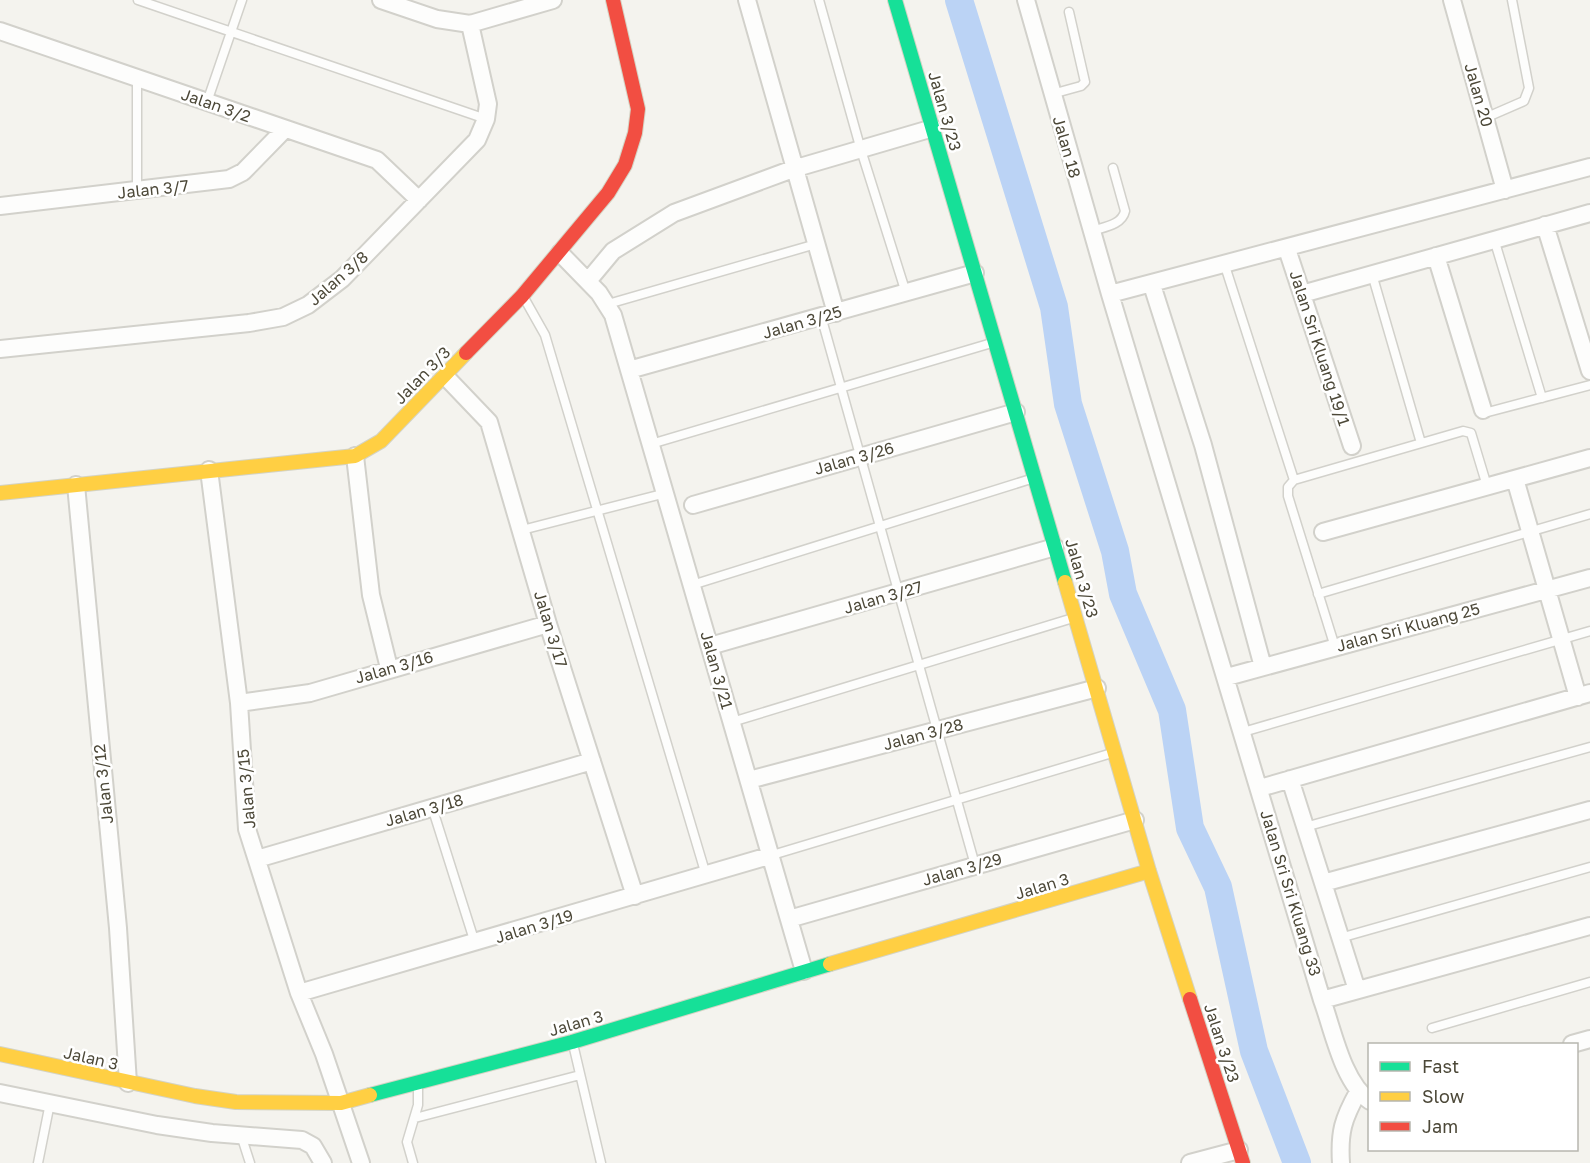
<svg xmlns="http://www.w3.org/2000/svg" width="1590" height="1163" font-family="'Golos Text',sans-serif">
	<rect width="100%" height="100%" fill="#f4f3ee"/>
	<g fill="none" stroke-linecap="round" stroke-linejoin="round">
		<path stroke="#bbd3f5" stroke-width="28" d="M959,0l95,307 14,97 47,147 8,43 49,116 18,118 28,59 36,164 43,112"/>
		<g stroke="#d2d1cb" stroke-width="11">
			<path id="lane" d="M138,0l348,119
				M819,0l42,150 45,143
				M1052,94l29,-8 4,-4 -16,-70
				M207,102l35,-102
				M1485,118l39,-17 5,-13 -17,-88
				M137,191v-113
				M1092,231c12,-4 30,-6 33,-20l-12,-43
				M1494,239l48,159
				M1225,266l69,214
				M1372,274l49,169
				M523,296l22,39 161,540
				M608,304l208,-60
				M821,316l154,549
				M1483,410l5,2 102,-27
				M651,444l344,-102
				M522,530l144,-37
				M692,585l342,-107
				M1318,594l272,-80
				M1335,647l-47,-151v-9l6,-7 169,-49 8,2 16,53
				M732,722l341,-104
				M1243,732l347,-101
				M432,807l43,136
				M1305,827l285,-80
				M769,856l343,-103
				M1340,938l250,-71
				M1432,1028l158,-46
				M573,1044l28,119
				M415,1118l165,-43
				M241,1135l9,28
				M38,1163l12,-60
				M413,1163l-6,-21 11,-37v-21"/>
		</g>
		<g stroke="#d2d1cb" stroke-width="20">
			<path id="street" d="M381,0l56,19 33,5 83,-24
				M747,0l89,313
				M1026,0l84,294 212,706c11,30 21,83 48,101
				M1452,0l53,190
				M0,31l377,129 42,40
				M0,206l229,-27 14,-7 42,-43
				M1545,225l45,146
				M1287,249l65,197
				M560,253l39,40 14,22 191,656
				M1436,256l47,154
				M588,281l25,-30 61,-38 119,-44 140,-41
				M1152,285l51,160 60,222
				M1110,294l480,-127
				M1302,294l288,-81
				M0,349l249,-26 34,-6 25,-12 34,-26 135,-139 9,-21 2,-15 -18,-80
				M629,370l346,-97
				M445,376l44,46 59,202 87,272
				M355,456l16,139 18,73
				M209,470l30,233 8,126 52,164 25,61 37,109
				M1515,479l63,218
				M76,485l42,443 10,155
				M693,505l323,-93
				M1323,532l267,-74
				M710,646l345,-99
				M1227,677l363,-99
				M239,703l71,-10 238,-69
				M1290,779l67,211
				M749,780l348,-92
				M1260,788l330,-95
				M257,859l335,-98
				M1323,883l267,-73
				M789,919l346,-99
				M299,993l470,-137
				M1322,1000l268,-74
				M1572,1044l18,-5
				M0,1093l157,32 55,8 90,7 11,6 10,17
				M1190,1163l49,-13
				M1341,1163c-2,-31 2,-44 17,-71"/>
		</g>
		<g stroke="#d4d3c4" stroke-width="16">
			<path id="fast" d="M895,0l170,582
				M370,1095l202,-53 258,-78"/>
		</g>
		<g stroke="#d4d3c4" stroke-width="16">
			<path id="slow" d="M0,493l355,-37 26,-15 85,-88
				M1065,582l84,289 41,128
				M830,964l319,-93
				M0,1054l195,42 41,6 105,1 29,-8"/>
		</g>
		<g stroke="#d4d3c4" stroke-width="16">
			<path id="jam" d="M466,353l56,-57 86,-103 17,-28 10,-32 3,-24 -25,-109
				M1190,999l53,164"/>
		</g>
		<use href="#lane" stroke="#fdfdfc" stroke-width="8"/>
		<use href="#street" stroke="#fdfdfc" stroke-width="16"/>
		<use href="#fast" stroke="#16e098" stroke-width="14"/>
		<use href="#slow" stroke="#ffcf43" stroke-width="14"/>
		<use href="#jam" stroke="#f24e42" stroke-width="14"/>
	</g>
	<g text-anchor="middle" stroke-width="5" stroke-linejoin="round" paint-order="stroke">
		<g font-size="16" fill="#4c4838" stroke="#fff">
			<text transform="translate(1479 95) rotate(74)" y="6">Jalan 20</text>
			<text transform="translate(216 105) rotate(19)" y="6">Jalan 3/2</text>
			<text transform="translate(945 111) rotate(74)" y="6">Jalan 3/23</text>
			<text transform="translate(1067 147) rotate(74)" y="6">Jalan 18</text>
			<text transform="translate(153 189) rotate(-6)" y="6">Jalan 3/7</text>
			<text transform="translate(338 278) rotate(-41)" y="6">Jalan 3/8</text>
			<text transform="translate(802 322) rotate(-16)" y="6">Jalan 3/25</text>
			<text transform="translate(1320 348) rotate(72)" y="6">Jalan Sri Kluang 19/1</text>
			<text transform="translate(422 375) rotate(-46)" y="6">Jalan 3/3</text>
			<text transform="translate(854 458) rotate(-16)" y="6">Jalan 3/26</text>
			<text transform="translate(1082 578) rotate(74)" y="6">Jalan 3/23</text>
			<text transform="translate(883 597) rotate(-16)" y="6">Jalan 3/27</text>
			<text transform="translate(1408 627) rotate(-15)" y="6">Jalan Sri Kluang 25</text>
			<text transform="translate(551 629) rotate(73)" y="6">Jalan 3/17</text>
			<text transform="translate(394 667) rotate(-16)" y="6">Jalan 3/16</text>
			<text transform="translate(717 670) rotate(74)" y="6">Jalan 3/21</text>
			<text transform="translate(923 734) rotate(-15)" y="6">Jalan 3/28</text>
			<text transform="translate(103 784) rotate(-96)" y="6">Jalan 3/12</text>
			<text transform="translate(246 789) rotate(-95)" y="6">Jalan 3/15</text>
			<text transform="translate(424 810) rotate(-16)" y="6">Jalan 3/18</text>
			<text transform="translate(962 869) rotate(-16)" y="6">Jalan 3/29</text>
			<text transform="translate(1042 886) rotate(-17)" y="6">Jalan 3</text>
			<text transform="translate(1291 893) rotate(73)" y="6">Jalan Sri Sri Kluang 33</text>
			<text transform="translate(534 926) rotate(-17)" y="6">Jalan 3/19</text>
			<text transform="translate(576 1023) rotate(-16)" y="6">Jalan 3</text>
			<text transform="translate(1222 1043) rotate(72)" y="6">Jalan 3/23</text>
			<text transform="translate(91 1058) rotate(13)" y="6">Jalan 3</text>
		</g>
	</g>
	<rect x="1368" y="1043" width="210" height="108" fill="#ffffff" stroke="#b7b6af" stroke-width="1.5"/>
	<rect x="1380" y="1062" width="30" height="9" fill="#16e098" stroke="#b7b6af" stroke-width="1.5"/>
	<text x="1422" y="1073" font-size="18" fill="#4c4838">Fast</text>
	<rect x="1380" y="1092" width="30" height="9" fill="#ffcf43" stroke="#b7b6af" stroke-width="1.5"/>
	<text x="1422" y="1103" font-size="18" fill="#4c4838">Slow</text>
	<rect x="1380" y="1122" width="30" height="9" fill="#f24e42" stroke="#b7b6af" stroke-width="1.5"/>
	<text x="1422" y="1133" font-size="18" fill="#4c4838">Jam</text>
</svg>
